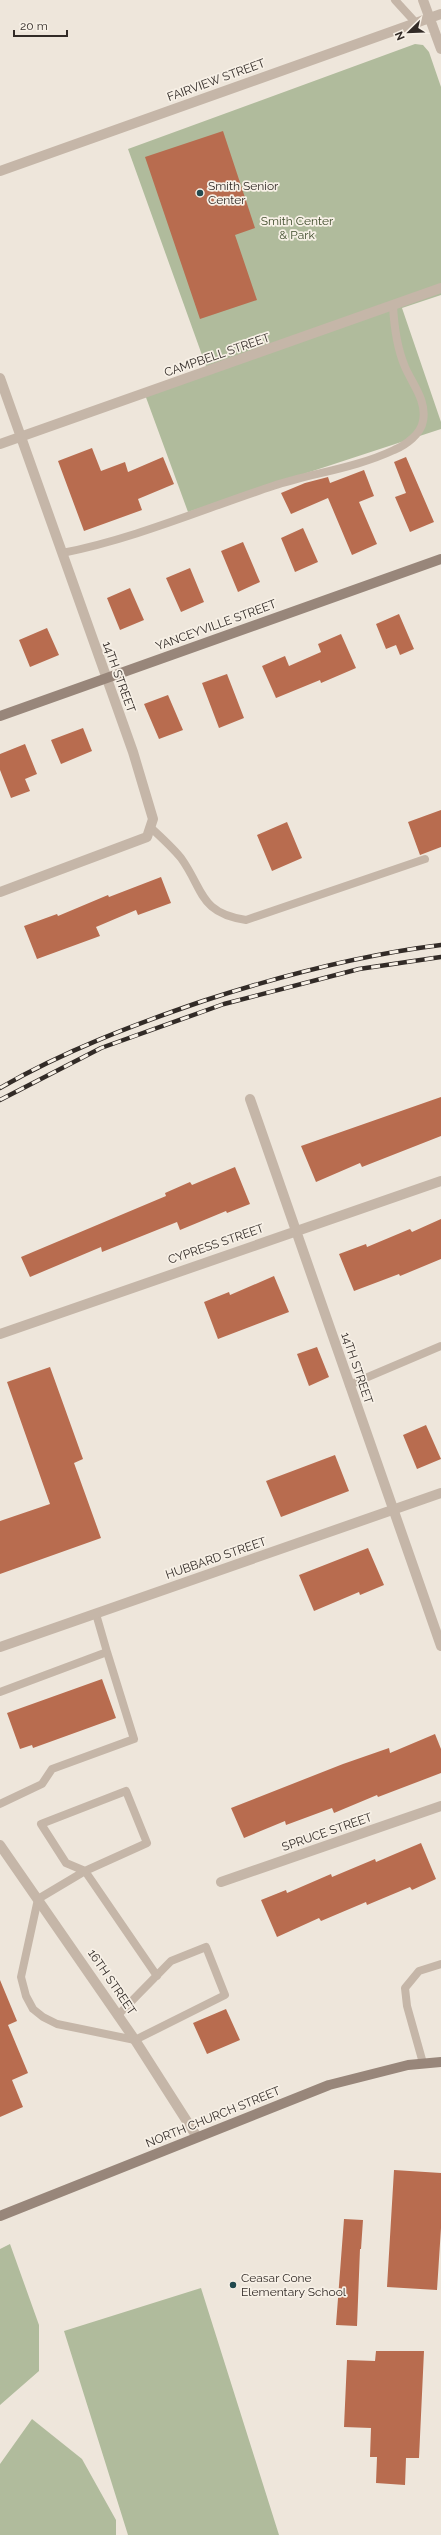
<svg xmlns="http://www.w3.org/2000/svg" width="441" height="2535" font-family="Raleway,sans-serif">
	<rect width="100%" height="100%" fill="#eee6db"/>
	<path fill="#b0bb9c" d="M415,44l8,1 6,7 12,35v208l-39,13 39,114v7l-253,83 -44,-120 63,-23 -79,-220z
		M10,2244l29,81v46l-39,34v-156z
		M201,2288l78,247h-151l-64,-204z
		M32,2419l50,40 34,61v15h-116v-71z"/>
	<path fill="#b86c4f" d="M223,131l32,97 -20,7 22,65 -57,19 -55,-162z
		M92,448l9,23 24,-9 3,10 35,-15 11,27 -36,15 4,11 -58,21 -26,-70z
		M406,457l28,65 -24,10 -15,-35 11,-4 -12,-31z
		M364,470l10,26 -15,6 18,42 -25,11 -24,-57 -37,16 -10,-21 24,-10 23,-6 2,6z
		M303,528l15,34 -23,10 -14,-34z
		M243,542l17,40 -22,10 -17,-41z
		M190,568l14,34 -23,10 -15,-34z
		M130,588l14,32 -24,10 -13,-32z
		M399,614l15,35 -14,6 -4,-10 -10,4 -10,-25z
		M47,628l12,27 -29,12 -11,-27z
		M341,634l15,34 -35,15 -1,-3 -44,18 -14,-32 23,-10 4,10 32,-14 -3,-8z
		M227,674l17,44 -25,10 -17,-45z
		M168,695l15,35 -24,9 -15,-35z
		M83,728l9,23 -31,13 -10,-24z
		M25,744l12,30 -12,5 5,12 -19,7 -11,-28v-16z
		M441,810v37l-21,8 -12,-33z
		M287,822l15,36 -30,13 -15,-36z
		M161,877l10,26 -33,12 -2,-5 -40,17 4,9 -63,23 -13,-33 33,-12 1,2 50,-21 1,2z
		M441,1097v39l-79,31 -2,-4 -44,19 -15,-36z
		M235,1167l15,37 -23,9 -1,-2 -46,19 -3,-8 -75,30 -1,-5 -71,30 -9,-20 145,-61 -1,-3 25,-11 2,3z
		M441,1219v40l-41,17 -1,-2 -45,17 -15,-37 27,-10 1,3 43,-18 2,3z
		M274,1276l15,36 -71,27 -14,-37 25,-10 1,3z
		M317,1347l12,30 -20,9 -12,-32z
		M50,1367l33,92 -9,4 27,75 -101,36v-53l50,-17 -43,-122z
		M426,1425l15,34 -24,10 -14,-34z
		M335,1455l14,36 -68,26 -15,-36z
		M368,1548l16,37 -24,10 -1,-3 -45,19 -15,-36z
		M102,1679l14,39 -83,30 -1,-3 -12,4 -13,-36z
		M435,1734l6,15v24l-63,24 -1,-2 -43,18 -2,-5 -46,17 -1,-4 -41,17 -13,-30 112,-44 46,-16 1,5z
		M421,1843l15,36 -24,11 -2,-3 -43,18 -1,-3 -45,19 -2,-3 -42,19 -16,-37 25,-10 1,3 44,-19 1,3 43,-18 1,3z
		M0,1980l17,41 -9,4 20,48 -16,7 11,27 -23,10z
		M226,2009l14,31 -33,14 -14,-31z
		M394,2170l47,3v55l-4,62 -50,-3z
		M344,2219l19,1 -2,29h-1l-3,77 -21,-1z
		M376,2351h48l-5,107h-13l-1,27 -29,-2 1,-26h-7l1,-29 -27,-1 3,-67 28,1z"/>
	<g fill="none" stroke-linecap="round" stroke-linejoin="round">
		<path stroke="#c5b6a8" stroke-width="8" d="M395,0l21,23
			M62,553c72,-14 141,-44 211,-67 40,-13 83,-18 121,-36 12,-5 27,-16 29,-29 4,-20 -10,-36 -18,-54 -8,-19 -11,-41 -12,-62
			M150,827c11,10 22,20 31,31 23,32 18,55 65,62l179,-61
			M349,1385l92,-39
			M96,1614l11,38
			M0,1692l107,-40 27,87 -82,30 -10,15 -42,20
			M118,2015l53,-54 35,-14 19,48 -90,45 -78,-16 -14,-7 -10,-8 -7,-13 -5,-19 17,-78 47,-28 62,-28 -21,-52 -85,33 25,39 19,8 72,105
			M423,2063l-16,-57 -2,-18 14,-17 22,-7"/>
		<path stroke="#c5b6a8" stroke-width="10" d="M423,0l18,49
			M0,171l441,-157
			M0,378l133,374 20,67 -6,18 -147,55
			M0,444l441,-156
			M250,1099l191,547
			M0,1334l441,-153
			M0,1647l441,-154
			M221,1882l220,-76"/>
		<path stroke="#c5b6a8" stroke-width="10" d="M0,1845l135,195 62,97"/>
		<path stroke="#98867a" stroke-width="10" d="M0,716l441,-157
			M0,2216l329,-131 79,-20 33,-3"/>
		<g stroke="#322b27" stroke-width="4.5">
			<path id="rail" d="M0,1088c64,-37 133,-63 203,-87 77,-25 157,-46 238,-56
				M0,1100l101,-52 123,-44 135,-35 82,-12"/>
		</g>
		<use href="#rail" stroke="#f7f0e6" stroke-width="3" stroke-dasharray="9" stroke-linecap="butt"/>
	</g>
	<g fill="#224a4f" stroke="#f7f0e6" stroke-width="1.5">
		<circle cx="200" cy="193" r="4"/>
		<circle cx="233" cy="2285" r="4"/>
	</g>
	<g text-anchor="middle" stroke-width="3.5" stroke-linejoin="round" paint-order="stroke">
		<g font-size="12" fill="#322b27" stroke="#f7f0e6">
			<text transform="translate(216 80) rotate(-20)" y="4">FAIRVIEW STREET</text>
			<text transform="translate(217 355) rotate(-19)" y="4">CAMPBELL STREET</text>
			<text transform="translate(216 625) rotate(-20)" y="4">YANCEYVILLE STREET</text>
			<text transform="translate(119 677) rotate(70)" y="4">14TH STREET</text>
			<text transform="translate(216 1244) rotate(-19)" y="4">CYPRESS STREET</text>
			<text transform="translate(357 1368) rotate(71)" y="4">14TH STREET</text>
			<text transform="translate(216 1558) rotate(-19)" y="4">HUBBARD STREET</text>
			<text transform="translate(327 1832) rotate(-19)" y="4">SPRUCE STREET</text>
			<text transform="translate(112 1982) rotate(56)" y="4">16TH STREET</text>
			<text transform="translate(213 2117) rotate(-22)" y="4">NORTH CHURCH STREET</text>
		</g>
		<g font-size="12" fill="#322b27" stroke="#f7f0e6" text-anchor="start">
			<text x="208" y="190">Smith Senior<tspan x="208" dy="14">Center</tspan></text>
			<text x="241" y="2282">Ceasar Cone<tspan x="241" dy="14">Elementary School</tspan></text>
		</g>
		<g font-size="12" fill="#414e2e" stroke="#f7f0e6">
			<text x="297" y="225">Smith Center<tspan x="297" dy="14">&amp; Park</tspan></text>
		</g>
	</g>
	<g transform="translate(409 32) rotate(247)" stroke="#f7f0e6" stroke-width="3" paint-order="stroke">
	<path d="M0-3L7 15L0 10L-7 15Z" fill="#322b27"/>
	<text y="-6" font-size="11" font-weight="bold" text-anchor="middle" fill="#322b27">N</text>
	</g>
	<path d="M14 30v6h53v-6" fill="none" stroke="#322b27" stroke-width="2"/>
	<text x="20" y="30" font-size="12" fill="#322b27" stroke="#f7f0e6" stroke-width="3" paint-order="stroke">20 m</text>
</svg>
